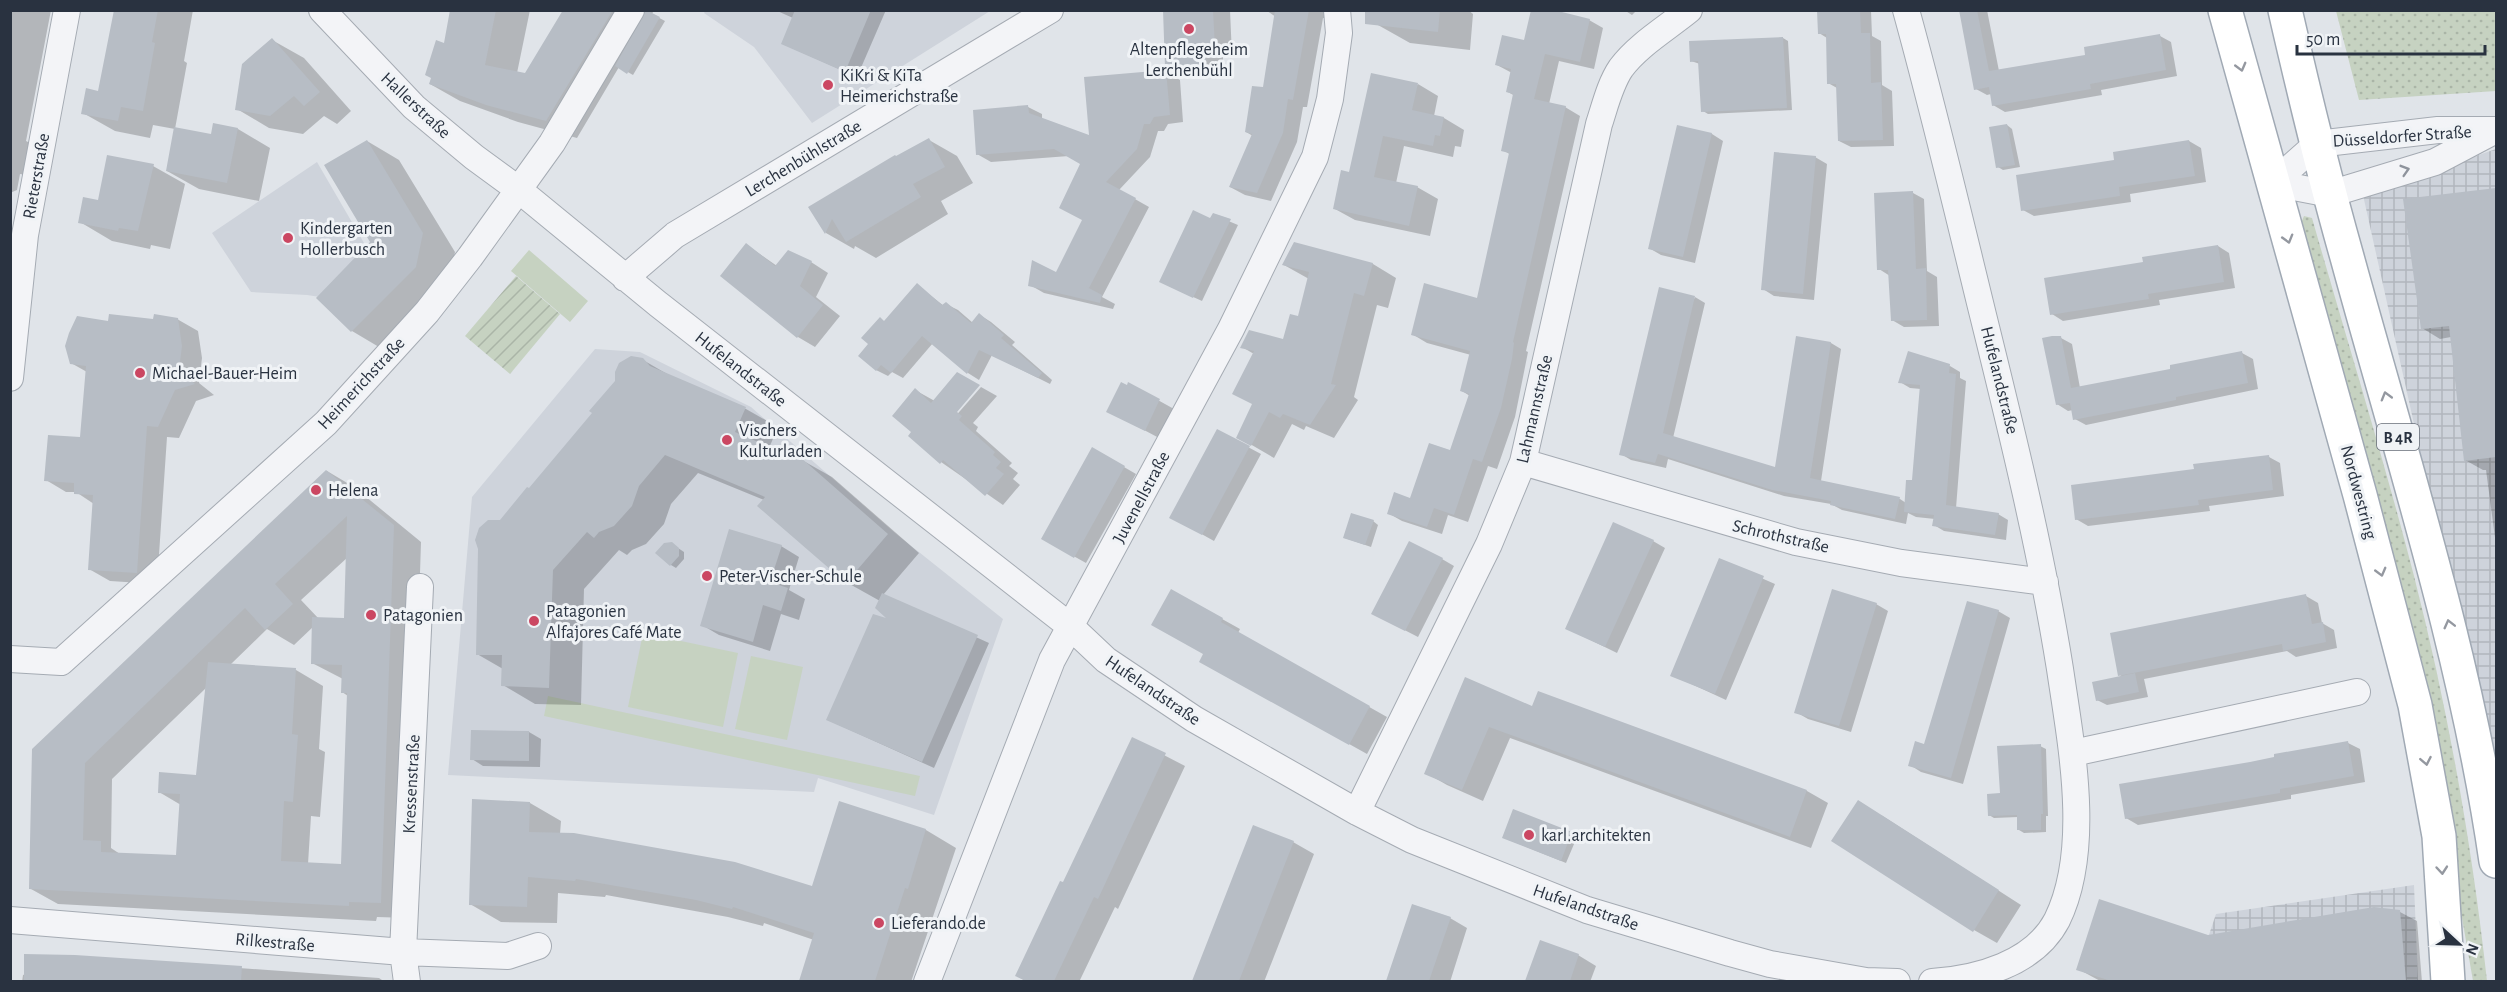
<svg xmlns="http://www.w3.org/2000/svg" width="2507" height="992" font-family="'Alegreya Sans',sans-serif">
	<defs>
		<pattern id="industrial-grid" width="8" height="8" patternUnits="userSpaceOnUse" patternTransform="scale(1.5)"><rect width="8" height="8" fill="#ced3db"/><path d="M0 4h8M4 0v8" fill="none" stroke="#b1b6bd"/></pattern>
		<pattern id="grass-dots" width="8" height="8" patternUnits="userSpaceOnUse" patternTransform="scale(1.5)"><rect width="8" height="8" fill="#c6d2c1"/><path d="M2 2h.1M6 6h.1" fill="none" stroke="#aab5a7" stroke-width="1.8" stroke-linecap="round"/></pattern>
		<pattern id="garden-furrows" width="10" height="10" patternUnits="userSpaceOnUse" patternTransform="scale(1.5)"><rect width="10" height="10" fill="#c6d2c1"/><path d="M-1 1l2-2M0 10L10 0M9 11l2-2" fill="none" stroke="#aab5a7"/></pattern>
	</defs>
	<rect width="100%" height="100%" fill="#e0e4e9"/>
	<path fill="#ced3db" d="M706,10l284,1 -178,112 -58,-76 -50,-34z
		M317,162l47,81 8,62 -65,-10 -56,-3 -39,-59z
		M595,349l45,3 111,55 144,126 108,86 -69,196 -116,-37 -4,14 -366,-17 24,-278z"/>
	<path fill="url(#industrial-grid)" d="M2496,149v643l-133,-597z
		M2414,885l4,96 -225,1 23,-68z"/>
	<path fill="url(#grass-dots)" d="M2336,11h160v80l-137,9z
		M2304,216l8,2c34,119 71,238 102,358 34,133 58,269 73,405h-14l-16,-92 -156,-666z"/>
	<path fill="url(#garden-furrows)" d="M516,276l44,38 -50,60 -45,-38z"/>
	<path fill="#c6d2c1" d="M529,250l59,51 -18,21 -59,-51z
		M643,633l95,20 -15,74 -95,-20z
		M751,656l52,11 -16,73 -52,-11z
		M548,696l372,80 -5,20 -371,-80z"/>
	<path fill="#0003" fill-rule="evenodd" d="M10,10h41l-25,131 6,3 -6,31 -6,-1 -3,16 -7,3z
		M115,10h78l-9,51 3,2 -12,66 37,7 26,-7 32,19 -11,53 -60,-12 -32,-18 8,-42 -22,-4 -3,13 -35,-7 -32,-18 17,-21z
		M452,10h78l-13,63 9,2 39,-65h89l-2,4 13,7 -32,54 -14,-8 -42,71 -59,-16 -58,-21 -30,-17 15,-39z
		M775,10h111l-29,67 -74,-33 10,-26z
		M1165,10h65l2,46 -9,1v17l-39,2 -17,-10z
		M1258,10h67l1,8h-3l-16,89h-4l-6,35 -26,59 -26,-6 -15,-8 23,-51 -7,-4 18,-43 12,-72 -9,-6z
		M1379,10h89l5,4 -3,36 -60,-7 -32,-18z
		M1624,10h13l-5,5z
		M1818,10h53l1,26 9,5 1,44 10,6 2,55 -43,1 -12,-6 -2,-53 -9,-5 -1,-45 -8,-5z
		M1961,10h26l12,61 88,-15 73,-20 11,6 6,34 -76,14 1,5 -97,17 -12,-7 -2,-11 -4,1 -11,-6z
		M1589,20l14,8 -9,41 -35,-8 -10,43 16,3 15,9 -54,235 2,1 -13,65 -18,52 -9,-3 -20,56 -20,-7 -6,19 -40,-13 -14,-8 23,-13 40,-48 19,-56 -8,-5 9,-36 -44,-12 -15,-9 66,-34 33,-145 -8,-5 12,-54 -7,-4 4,-19 -15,-8 28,-23z
		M1783,38l5,3 4,69 -84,4 -5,-3 -3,-47 -9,-3z
		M272,40l32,18 47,53 -14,13 -13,-8 -21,18 -34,-6 -32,-19z
		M1166,72l14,8 3,42 -15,2 -4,7h-6l-8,26 -31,33 30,17 -47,90 13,7 -2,5 -69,-16 -14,-8 27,-11 27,-54 -2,-56 -13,-8 -78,6 -14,-8 51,-47 14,7v5l49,18z
		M1418,84l20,12 -4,20 10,2 20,12 -3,17 -6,-1 -2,11 -49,-11 -8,37 21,4 21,12 -8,37 -75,-16 -20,-11 16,-36z
		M2007,125l5,4 8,38 -17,3 -5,-3z
		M1678,127l34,7 11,7 -28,122 -34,-8 -12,-7z
		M929,140l28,16 16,27 -32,18 7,13 -72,44 -21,-12 -1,3 -28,-16 -16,-26z
		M367,141l32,19 56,92 -7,33 -64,65 -32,-19 -34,-33 54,-55z
		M2189,141l12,7 5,34 -76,12 1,8 -97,14 -11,-6 93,-49z
		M1815,157l12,7 -13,136 -40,-4 -11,-7z
		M153,166l32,18 -15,65 -19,-4 -1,4 -38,-8 -32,-19 19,-20z
		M2496,189v356l-10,-75h-3l-18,-10 -14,-123 -11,2 -18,-11 -17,-128z
		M1913,193l11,6 3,72 10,6 2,49 -35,1 -12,-7 -2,-44 -11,-7z
		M1214,215l24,10 -36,76 -33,-15z
		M1295,244l78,20 23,14 -8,30 -11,-3 -23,92 4,3 -24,38 -28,-12 -2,4 -12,-6 -18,34 -36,-21 16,-32v-51l-12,-7 42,-6 15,-23 10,-39 -25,-14z
		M747,245l30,21 34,-4 17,11 -12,24 24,19 -25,31 -17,-10z
		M2218,246l11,7 6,35 -76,12 1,5 -97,16 -11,-7 92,-50z
		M917,285l27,21 2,-2 12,6 15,13 7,-8 11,7 24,20 -3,3 40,35 -2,4 -58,-29 -13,25 -11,-7 -35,-30 -30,35 -11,-6 -4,4 -12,-6 9,-48z
		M1695,297l10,6 -32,135 103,31 22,-131 33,5 10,6 -20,132 79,18 6,4 7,-21 8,-93 -11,-1 -10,-6 50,-16 10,6v6l6,3 -10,127 42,6 10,6 -2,20 -62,-9 -10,-6 1,-6 -19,-2 -8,-4 -2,11 -64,-14 -11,-6 -47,-8 -116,-37 -2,9 -35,-8 -10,-6z
		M177,319l21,12 4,27 -3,25 15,12 -18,6 -17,37 -12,-1 -10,147 -47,-3 -21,-12 5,-65 -18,-12h-10l-20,-12 35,-42 6,-66 -16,-9 39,-41z
		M2061,338l11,6 8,44 92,-18 70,-17 11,6 5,30 -172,36 -11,-6 -2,-9 -5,1 -11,-7z
		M643,360l31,18 72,31 32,18 -9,21 29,13 2,-2 32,18 87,76 -36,42 106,48 -55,125 -106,-48 64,-99 -12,-20 -34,-19 -82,-82 -66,-27 -27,31 -7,20 -18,20 -14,6 -5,5 -8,-5 -35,39 -3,116 -46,-1 -32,-19v-16l-26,-15 23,-132z
		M1129,384l63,35 -14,29 -70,-37z
		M981,387l16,9 -24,27 5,4 -2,4 36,32 -3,3 9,7 -5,6 7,6 -17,20 -62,-43 -28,-30 2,-42 18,10 20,19z
		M1218,431l43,23 -47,87 -43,-24z
		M1093,449l43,25 -50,89 -43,-24z
		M2269,457l11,6 4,33 -75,10 1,5 -122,15 -12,-7 120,-48z
		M327,471l27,16 67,55 -12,376 -32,-1 -1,4 -318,-17 -27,-15 3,-139zM348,557l-2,63 -27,-1 -18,-19zM314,626l-2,37 31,16 -1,13 6,4 -6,170 -34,-2 3,-48 9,1 5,-65 -6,-3 4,-63 -27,-16 -66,-5 37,-36 27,16zM206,688l-9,88 -38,16 22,13 -4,52 -57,-3 -9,-6 1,-69z
		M1373,521l5,4 -7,22 -26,-9z
		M1653,541l12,7 -48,105 -51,-25z
		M672,544l12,8v7l-8,9 -5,-3z
		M781,546l18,11 -10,33 16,9 -6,21 -18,-6 -11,37 -51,-16 -17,-10z
		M1442,559l12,7 -36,71 -33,-17z
		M1720,560l55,24 -49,116 -54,-25z
		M1172,591l68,38 -2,4 149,84 -20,37 -166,-93 4,-7z
		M2306,596l12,7 4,20 12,7 3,18 -41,9 -9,-6 -143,28 4,18 -41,8 -10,-5 26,-23 -3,-2z
		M1876,604l12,7 -37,121 -43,-13 -12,-7z
		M1998,611l12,7 -47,166 -42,-12 -11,-7 15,-19z
		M1465,679l68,29 274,83 21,12 -17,45 -301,-110 -27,63 -36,-16 -21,-12z
		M472,731l57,1 12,7 -1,28 -57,-1 -11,-7z
		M1133,739l52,27 -67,143 -3,-2 -35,73 3,2h-56l-10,-6 47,-92z
		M2348,743l12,6 5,33 -74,13v4l-153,26 -12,-7 124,-54z
		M2040,746l6,3 2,67h-2v16l-22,1 -5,-3 -1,-13 -24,1 -5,-3 12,-20z
		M473,801l57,2 31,18 -1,13 253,54 27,-85 86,27 30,18 -45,134h-110l13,-42 -50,-17 -1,3 -35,-9 -122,-22 -1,2 -47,-4 -1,30 -56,-1 -31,-18z
		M1514,811l63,26 -11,26 -57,-23z
		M1881,815l140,90 -24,38 -23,-13z
		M1254,827l39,15 21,12 -50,128h-70z
		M1413,906l37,12 17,10 -17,54h-62z
		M2400,912l17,9 5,61h-320l-24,-13 130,-32z
		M1541,942l37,13 18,11 -6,16h-63z
		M74,956l305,22 6,4h-363l1,-7z"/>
	<path fill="#b7bdc5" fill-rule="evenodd" d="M114,10h44l-6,32 3,1 -12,68 -22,-4 -3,14 -37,-7 5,-26 12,3z
		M450,10h46l-11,55 40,8 38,-63h50l-67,111 -60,-16 -57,-21 2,-6 -6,-3 11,-35 8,3z
		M646,10l14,7 -33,57 -12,-8z
		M795,10h76l-26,62 -64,-28z
		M1163,10h50l2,37h-9v18l-41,2z
		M1275,10h34l-16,90 -5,-1 -5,34 -26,60 -28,-6 23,-53 -7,-2 7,-46 11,1z
		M1365,10h75l-2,22 -73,-8z
		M1531,10h23l36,9 -10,43 -35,-8 -11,45 32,7 -53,236 1,1 -2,16 -11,49 -19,54 -9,-3 -19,56 -20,-7 -7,19 -40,-13 7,-22 16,6 19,-55 21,7 19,-56 -9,-3 10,-40 -59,-16 13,-52 53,15 32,-145 -8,-2 12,-57 -7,-2 5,-23 -16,-4 7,-30 22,5z
		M1817,10h43l1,23h9l1,50 10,-1 2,58 -45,1 -2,-57h-9l-1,-50h-8z
		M1959,10h18l12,61 96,-16 -1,-8 76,-13 6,36 -76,14 1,5 -99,17 -3,-19 -15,3z
		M1783,37l4,71 -86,4 -3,-51 -8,1 -1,-21z
		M272,38l48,54 -16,14 -10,-10 -24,20 -35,-6 7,-46z
		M1166,70l4,45 -16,2 -4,7h-6l-7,25 -31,33 30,16 -47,90 -4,-2 17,9 -2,8 -72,-17 4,-26 24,12 26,-52 -23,-12 21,-44 -26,-15 -78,6 -3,-45 55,-5 1,8 60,22 -5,-58z
		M1371,73l47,10 -6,27 32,7 -4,19 -5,-1 -2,11 -50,-10 -9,41 44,9 -9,40 -76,-17 8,-39 8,2z
		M213,123l25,5 -11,55 -61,-12 8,-44 37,7z
		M2007,124l8,41 -19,3 -7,-41z
		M1677,125l35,8 -29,124 -35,-8z
		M929,138l16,29 -32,17 8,13 -75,45 -14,-23 -7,15 -17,-27 87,-52 1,1z
		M367,140l56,93 -7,34 -65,65 -35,-34 54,-56 -46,-77z
		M2189,140l6,36 -76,11 1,9 -99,15 -5,-36 98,-15 -1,-8z
		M1774,152l42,4 -13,138 -42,-4z
		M107,155l47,9 -16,67 -19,-3 -1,3 -40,-8 5,-26 15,3z
		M2496,188v269l-32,4 -15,-135 -28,3 -18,-130z
		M1913,191l3,78 10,-1 1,52 -36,1 -3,-51h-11l-3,-77z
		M1193,210l17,8 3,-5 18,6 -38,79 -34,-16z
		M1294,242l79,21 -9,33 -10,-3 -23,91 5,1 -26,40 -27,-11 -3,4 -11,-6 -18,34 -15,-8 16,-34 -20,-10 22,-43 -14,-3 9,-18 34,9 7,-25 8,2 11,-44 -27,-7z
		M746,243l29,23 13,-16 24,11 -12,25 23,19 -26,33 -77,-62z
		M2218,245l6,37 -76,12 1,5 -99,16 -6,-37 99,-16 -1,-5z
		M917,283l25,22 4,-3 25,21 8,-10 25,22 -3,3 41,35 -4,5 -59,-28 -12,24 -45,-38 -31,37 -10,-8 -5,6 -18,-15 10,-12 -7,-6 19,-21 4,4z
		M1659,287l36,9 -32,137 112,34 21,-131 35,6 -21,136 90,19 -5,22 -65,-14 1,-4 -59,-11 -114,-36 -3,9 -36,-8z
		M109,314l44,5 1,-5 24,4 4,28 -3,24 16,14 -20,6 -17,37 -11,-1 -10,147 -49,-3 5,-75 -19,-1v-11l-30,-2 4,-46 32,2 6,-71 -16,-2 -5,-18 4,-13 8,-17 31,5z
		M2052,336h9l10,52 99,-19v-4l72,-14 6,32 -72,14v3l-103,20 -3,-17 -14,2 -14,-67z
		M1908,351l42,13 -1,9 7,1 -10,131 53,8 -4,22 -63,-9 2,-11 -30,-3 2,-32h6l8,-95 -22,-2z
		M631,356l12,2 7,8 96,41 -11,25 63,27 2,-2 88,77 -42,49 -89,-77 8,-9 -100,-42 -26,31 -7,20 -18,20 -15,6 -5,6 -7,-6 -34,38 -4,118 -48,-2 1,-31h-26l2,-106 -3,-9 4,-12 9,-8h12l27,-33 2,1 63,-75 -3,-2 26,-30v-9l4,-9z
		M957,372l23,13 -23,27 5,4 -3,4 36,32 -2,3 8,7 -5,6 8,6 -19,22 -42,-36 -3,4 -32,-28 3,-4 -19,-16 23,-28 16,15z
		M1121,382l6,3 1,-3 32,17 -15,32 -39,-19z
		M1217,429l33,17 -48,89 -33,-17z
		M1092,447l33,19 -51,92 -33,-19z
		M2269,455l4,35 -75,10 1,5 -124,15 -4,-35 123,-16 -1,-5z
		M326,470l68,55 -13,378 -32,-1v4l-320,-17 3,-140zM347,516l-3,102 -32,-1 -1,47 31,1 -1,28h6l-6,171 -60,-3 3,-60 9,1 5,-67 -6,-1 4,-66 -88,-6 -12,113 -37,-3 -1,21 22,1 -4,61 -75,-3v-11l-18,-1 2,-77 160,-155 20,22 28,-26 -18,-20z
		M1351,513l23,7 -9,25 -22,-7z
		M1613,522l41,18 -49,107 -40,-18z
		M729,529l53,16 -12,37 18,6 -7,23 -18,-6 -10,37 -53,-16z
		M1409,541l34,17 -38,73 -34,-17z
		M672,542l7,6v8l-9,10 -15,-13 9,-10z
		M1719,558l45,18 -49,118 -45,-18z
		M1171,589l52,29 -2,4 149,84 -21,39 -150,-83 4,-8 -52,-29z
		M1832,589l45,14 -38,123 -45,-13z
		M882,593l96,42 -56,127 -96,-42 47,-106 13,4 -11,-10z
		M2306,594l6,30 11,-2 3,20 -43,9 -1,-7 -164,32 -8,-43z
		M1967,601l32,9 -48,168 -43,-12 7,-25 9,3z
		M2135,673l4,19 -43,9 -4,-19z
		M1465,677l67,29 6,-15 269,99 -17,47 -301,-110 -27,63 -38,-16z
		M471,730l58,1v30l-59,-1z
		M1132,737l34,16 -68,146 -4,-2 -40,84h-28l-11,-5 45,-95 3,1z
		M2348,741l6,35 -74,13v4l-155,26 -6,-35 131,-22 24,-5v-3z
		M2041,744l2,70h-2v16h-24v-15l-29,1 -1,-22 13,-1 -3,-47z
		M472,799l58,3 -1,30 45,1 161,29 77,24 27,-85 87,28 -18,60 -3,-1 -30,93h-76l15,-48 -81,-26 -1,2 -36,-9 -120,-21 -1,2 -47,-4 -1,30 -58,-2z
		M1858,800l141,90 -26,42 -142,-91z
		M1513,809l59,23 -11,29 -59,-23z
		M1253,825l41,16 -55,140h-47z
		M2099,899l109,36 166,-28 26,3 6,71h-295l-35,-11z
		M1412,904l39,13 -22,64h-43z
		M1540,940l39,14 -9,27h-45z
		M24,954l51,1 167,11 -1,15h-217z"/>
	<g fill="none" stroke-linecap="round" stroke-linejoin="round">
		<g stroke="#a5abb3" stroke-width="28">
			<path id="minor" d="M322,10l92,97 60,50 45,33 139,114 413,323 35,33 88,59 163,93 55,28 175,70 143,43 40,11 96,17 31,1
				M1906,10c28,101 52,203 77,305 29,117 58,235 77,354 11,75 32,180 -3,251 -23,44 -80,59 -125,62
				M2273,183l44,-39 121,-14h58
				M2273,183l57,11 105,-32 57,-30
				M625,278l50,-43 375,-225
				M10,378l15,-143 42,-225
				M1523,462l273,80 105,21 144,19
				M10,659l51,3 265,-239 101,-111 43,-55 82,-114 79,-133
				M2073,753l284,-61
				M1357,812l132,-268 34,-82 76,-338c6,-18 11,-40 22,-56 17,-23 46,-40 68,-58
				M10,920l393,32 105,4 30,-10
				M407,982l-4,-30 17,-365
				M927,982l125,-322 179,-331 84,-172 15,-58 9,-66 -2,-23"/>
		</g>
		<g stroke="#a0a9b4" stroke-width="36">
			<path id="primary" d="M2225,10l135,485 55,210 24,131 9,146
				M2285,10c19,83 39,166 62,247 55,201 119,398 149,604"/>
		</g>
		<use href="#minor" stroke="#f3f4f7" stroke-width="26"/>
		<use href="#primary" stroke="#fff" stroke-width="33"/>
	</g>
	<defs><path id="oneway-chevron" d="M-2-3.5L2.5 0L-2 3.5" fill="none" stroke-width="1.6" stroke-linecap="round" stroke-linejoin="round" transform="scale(1.5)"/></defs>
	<g stroke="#9498a0">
		<use href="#oneway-chevron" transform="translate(2241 67) rotate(75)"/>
		<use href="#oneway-chevron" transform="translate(2288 239) rotate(74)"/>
		<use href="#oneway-chevron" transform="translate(2386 396) rotate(-106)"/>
		<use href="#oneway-chevron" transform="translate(2381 572) rotate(75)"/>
		<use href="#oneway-chevron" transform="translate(2449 624) rotate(-104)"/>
		<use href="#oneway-chevron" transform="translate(2426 761) rotate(79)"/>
		<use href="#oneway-chevron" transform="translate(2442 870) rotate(85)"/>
	</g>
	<use stroke="#8e939c" href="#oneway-chevron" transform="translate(2405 170) rotate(-17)"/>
	<g fill="#cb4762" stroke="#f0f3f6" stroke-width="2">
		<circle cx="1189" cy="29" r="6"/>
		<circle cx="828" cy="85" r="6"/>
		<circle cx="288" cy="238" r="6"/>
		<circle cx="140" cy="373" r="6"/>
		<circle cx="727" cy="440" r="6"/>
		<circle cx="316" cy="490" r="6"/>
		<circle cx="707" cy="576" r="6"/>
		<circle cx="371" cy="615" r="6"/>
		<circle cx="534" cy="621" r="6"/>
		<circle cx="1529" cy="835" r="6"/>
		<circle cx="879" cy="923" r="6"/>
	</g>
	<g text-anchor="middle" stroke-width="6" stroke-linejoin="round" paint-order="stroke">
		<rect fill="#f0f3f6" stroke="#656c77" stroke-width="1.5" x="2377" y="424" width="42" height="26" rx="4.5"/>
		<g font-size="16" font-weight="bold" fill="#293240">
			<text x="2398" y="443">B 4R</text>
		</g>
		<g font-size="18" fill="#293240" stroke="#f0f3f6" text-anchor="start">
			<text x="1189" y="55" text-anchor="middle">Altenpflegeheim<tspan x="1189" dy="21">Lerchenbühl</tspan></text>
			<text x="840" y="81">KiKri &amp; KiTa<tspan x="840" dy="21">Heimerichstraße</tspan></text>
			<text x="300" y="234">Kindergarten<tspan x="300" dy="21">Hollerbusch</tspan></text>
			<text x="152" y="379">Michael-Bauer-Heim</text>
			<text x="739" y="436">Vischers<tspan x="739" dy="21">Kulturladen</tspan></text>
			<text x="328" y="496">Helena</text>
			<text x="719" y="582">Peter-Vischer-Schule</text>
			<text x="546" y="617">Patagonien<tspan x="546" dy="21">Alfajores Café Mate</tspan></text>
			<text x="383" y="621">Patagonien</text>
			<text x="1541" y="841">karl.architekten</text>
			<text x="891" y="929">Lieferando.de</text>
		</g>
		<g font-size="18" fill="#293240" stroke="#f0f3f6">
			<text transform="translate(416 105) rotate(43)" y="6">Hallerstraße</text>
			<text transform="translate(2402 136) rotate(-4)" y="6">Düsseldorfer Straße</text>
			<text transform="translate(803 158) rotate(-31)" y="6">Lerchenbühlstraße</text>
			<text transform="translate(36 176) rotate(-80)" y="6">Rieterstraße</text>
			<text transform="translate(741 369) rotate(38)" y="6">Hufelandstraße</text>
			<text transform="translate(2000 380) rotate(76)" y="6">Hufelandstraße</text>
			<text transform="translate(361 383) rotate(-47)" y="6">Heimerichstraße</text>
			<text transform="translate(1534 409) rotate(-77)" y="6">Lahmannstraße</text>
			<text transform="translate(2359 492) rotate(75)" y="6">Nordwestring</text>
			<text transform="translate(1141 497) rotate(-62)" y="6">Juvenellstraße</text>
			<text transform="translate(1781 536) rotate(13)" y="6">Schrothstraße</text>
			<text transform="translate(1153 690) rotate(34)" y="6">Hufelandstraße</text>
			<text transform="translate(411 784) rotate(-87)" y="6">Kressenstraße</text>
			<text transform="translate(1586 907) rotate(19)" y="6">Hufelandstraße</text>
			<text transform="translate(275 942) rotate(5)" y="6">Rilkestraße</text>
		</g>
	</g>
	<rect width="2507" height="992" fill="none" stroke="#293240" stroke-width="24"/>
	<g transform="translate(2459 944) rotate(112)" stroke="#f0f3f6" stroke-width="4.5" paint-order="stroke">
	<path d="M0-4.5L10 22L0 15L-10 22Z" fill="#293240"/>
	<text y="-9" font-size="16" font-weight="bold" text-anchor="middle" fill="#293240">N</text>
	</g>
	<path d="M2297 45v9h188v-9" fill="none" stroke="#293240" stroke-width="3"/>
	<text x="2306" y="45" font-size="18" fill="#293240" stroke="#f0f3f6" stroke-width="4.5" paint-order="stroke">50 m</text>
</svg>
